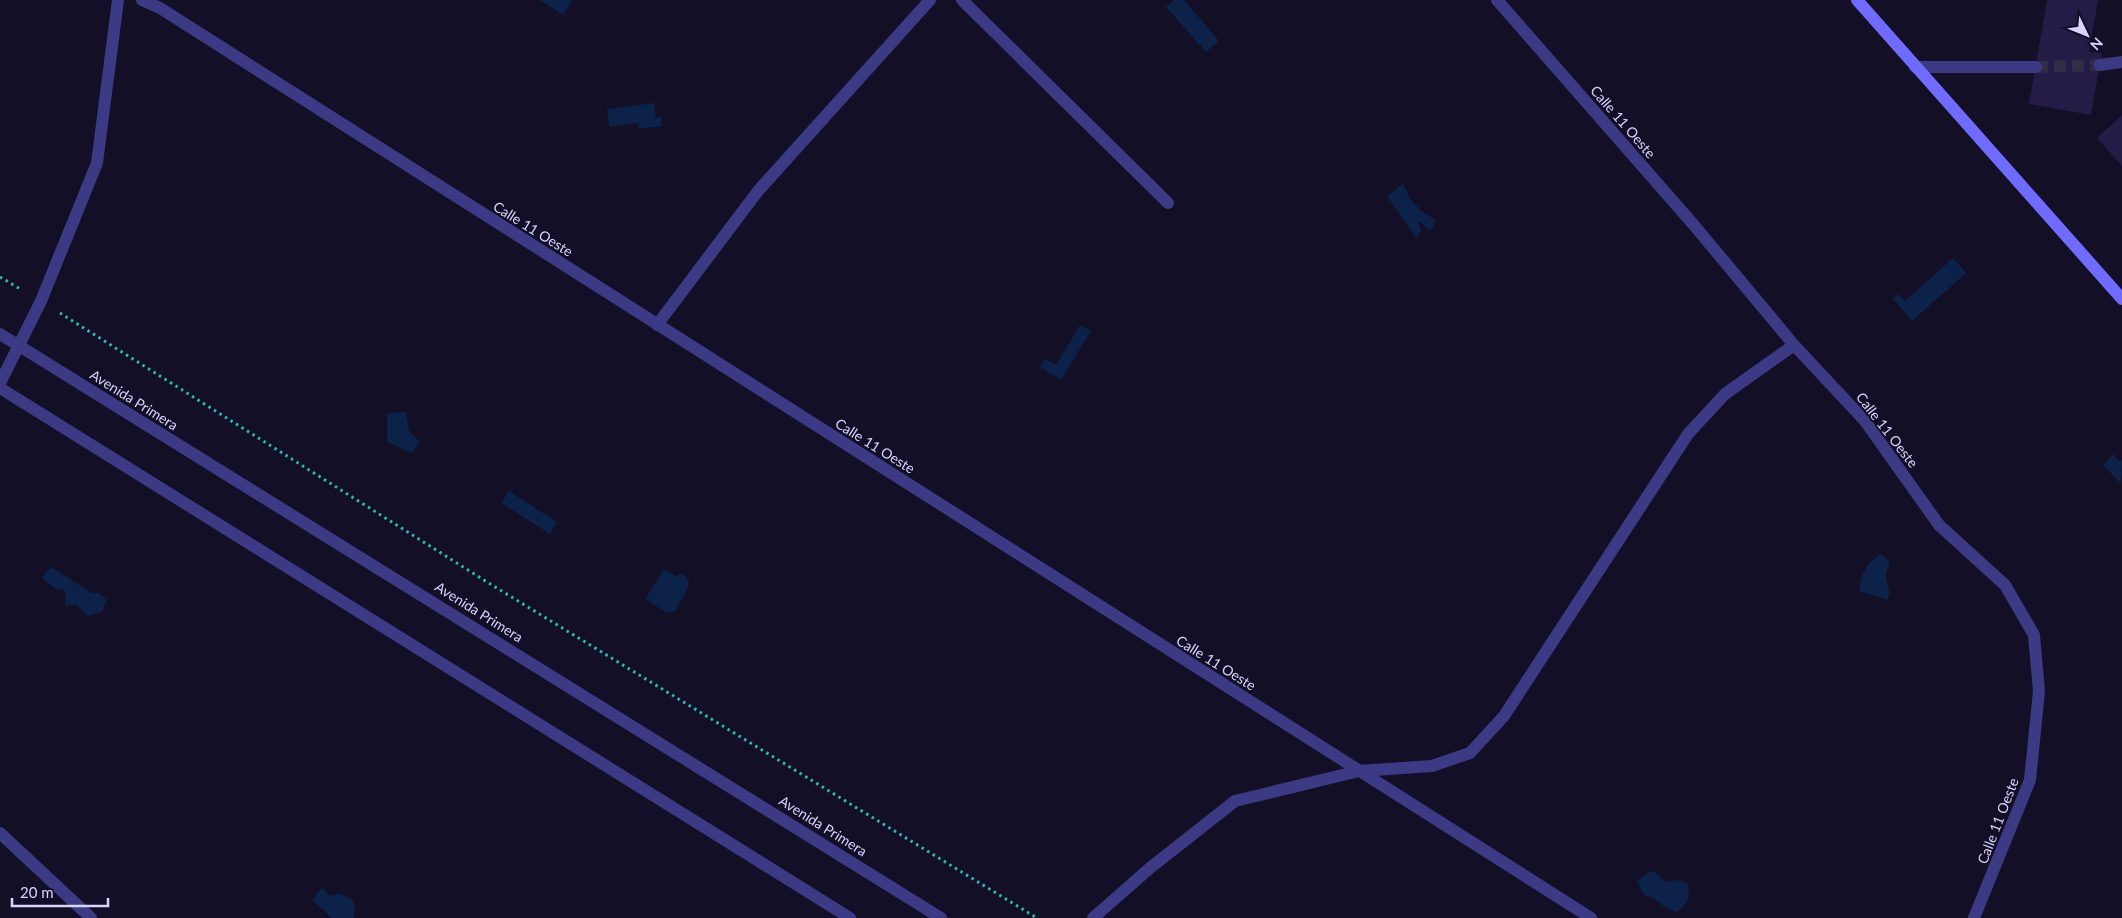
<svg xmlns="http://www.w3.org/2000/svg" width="2122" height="918" font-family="Lato,sans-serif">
	<rect width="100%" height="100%" fill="#130f26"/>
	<path fill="#0c2248" d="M540,0h30l2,1 -9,14z
		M1174,0h10l35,41 -13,11 -40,-45z
		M654,103l2,15 5,-1 1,9 -23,3 -1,-6 -29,4 -2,-18z
		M1403,184c5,14 17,29 32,35l-2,9 -5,1 -8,-7 -2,1 3,7 -4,9 -30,-43z
		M1953,258l13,15 -54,48 -19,-22 5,-5 7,7z
		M1080,325l11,6 -30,49 -21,-13 5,-8 11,6z
		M406,412l3,19 11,11 -8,11 -25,-11v-29z
		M2113,454l7,8 2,-2 -1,24 -18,-19z
		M509,491l48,31 -7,12 -49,-31z
		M1879,555l5,1 6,6c-1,4 -4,9 -4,13 -1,10 7,15 1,25l-28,-9c2,-16 6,-27 20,-36z
		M51,567l41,26h7l8,7 -5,12 -14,4 -11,-11 -12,1 1,-13 -4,-4 -5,1 -15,-12z
		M664,569l12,7 7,-2 6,7 -1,7 -13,23 -8,2 -22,-14z
		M1654,871l12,11 11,-2 10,3c4,14 1,20 -10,29 -14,-2 -19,-15 -33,-17l-7,-14 12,-9z
		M322,888l8,8 9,-2 12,4 4,8 -1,12h-22l-20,-18z"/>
	<path fill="#241b47" d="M2047,0h51l-9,52 13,1 -11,62 -62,-11z
		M2122,115v51l-25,-28z"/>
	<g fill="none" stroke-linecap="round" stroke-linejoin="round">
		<path stroke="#312d47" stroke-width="12" stroke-dasharray="12 6" stroke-linecap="butt" d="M2036,67l64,-2"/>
		<path stroke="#2fb8b0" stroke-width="3" stroke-dasharray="2.5 4" stroke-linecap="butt" d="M0,277l22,13
			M60,313l427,269 550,336"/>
		<path stroke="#3d3a85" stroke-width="12" d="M142,0l18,8 1431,910
			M962,0l206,203
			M1497,0l196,224 101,121 71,76 74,104 66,60 29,50 5,56 -9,89 -56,138
			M2100,65l22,-3
			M1915,67h121
			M657,325l101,-134 172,-191
			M0,334l941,584
			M0,383l41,-82 56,-138 21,-163
			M0,388l850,530
			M0,833l91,85
			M1093,918l57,-50 85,-67 124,-30 73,-5 38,-13 34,-37 184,-282 37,-40 69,-49"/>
		<path stroke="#6f6bff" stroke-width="12" d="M1857,0l265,299"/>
	</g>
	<g text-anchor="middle" stroke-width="4" stroke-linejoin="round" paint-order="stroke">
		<g font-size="14" fill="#d9d4ff" stroke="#130f26">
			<text transform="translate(1623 122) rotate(49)" y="5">Calle 11 Oeste</text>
			<text transform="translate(533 229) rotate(32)" y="5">Calle 11 Oeste</text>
			<text transform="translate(134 400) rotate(32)" y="5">Avenida Primera</text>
			<text transform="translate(1887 430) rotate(52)" y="5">Calle 11 Oeste</text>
			<text transform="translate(875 446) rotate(32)" y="5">Calle 11 Oeste</text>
			<text transform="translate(479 612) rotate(32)" y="5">Avenida Primera</text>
			<text transform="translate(1216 663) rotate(32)" y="5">Calle 11 Oeste</text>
			<text transform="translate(1998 821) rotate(-69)" y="5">Calle 11 Oeste</text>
			<text transform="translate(823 826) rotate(32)" y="5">Avenida Primera</text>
		</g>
	</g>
	<g transform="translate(2087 35) rotate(133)" stroke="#130f26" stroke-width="4" paint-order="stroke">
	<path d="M0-4L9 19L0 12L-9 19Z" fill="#d9d4ff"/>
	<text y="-8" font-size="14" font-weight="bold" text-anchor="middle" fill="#d9d4ff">N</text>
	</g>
	<path d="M12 898v8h96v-8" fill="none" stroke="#d9d4ff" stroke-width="2.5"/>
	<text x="20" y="898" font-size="15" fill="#d9d4ff" stroke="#130f26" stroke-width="4" paint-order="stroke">20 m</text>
</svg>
